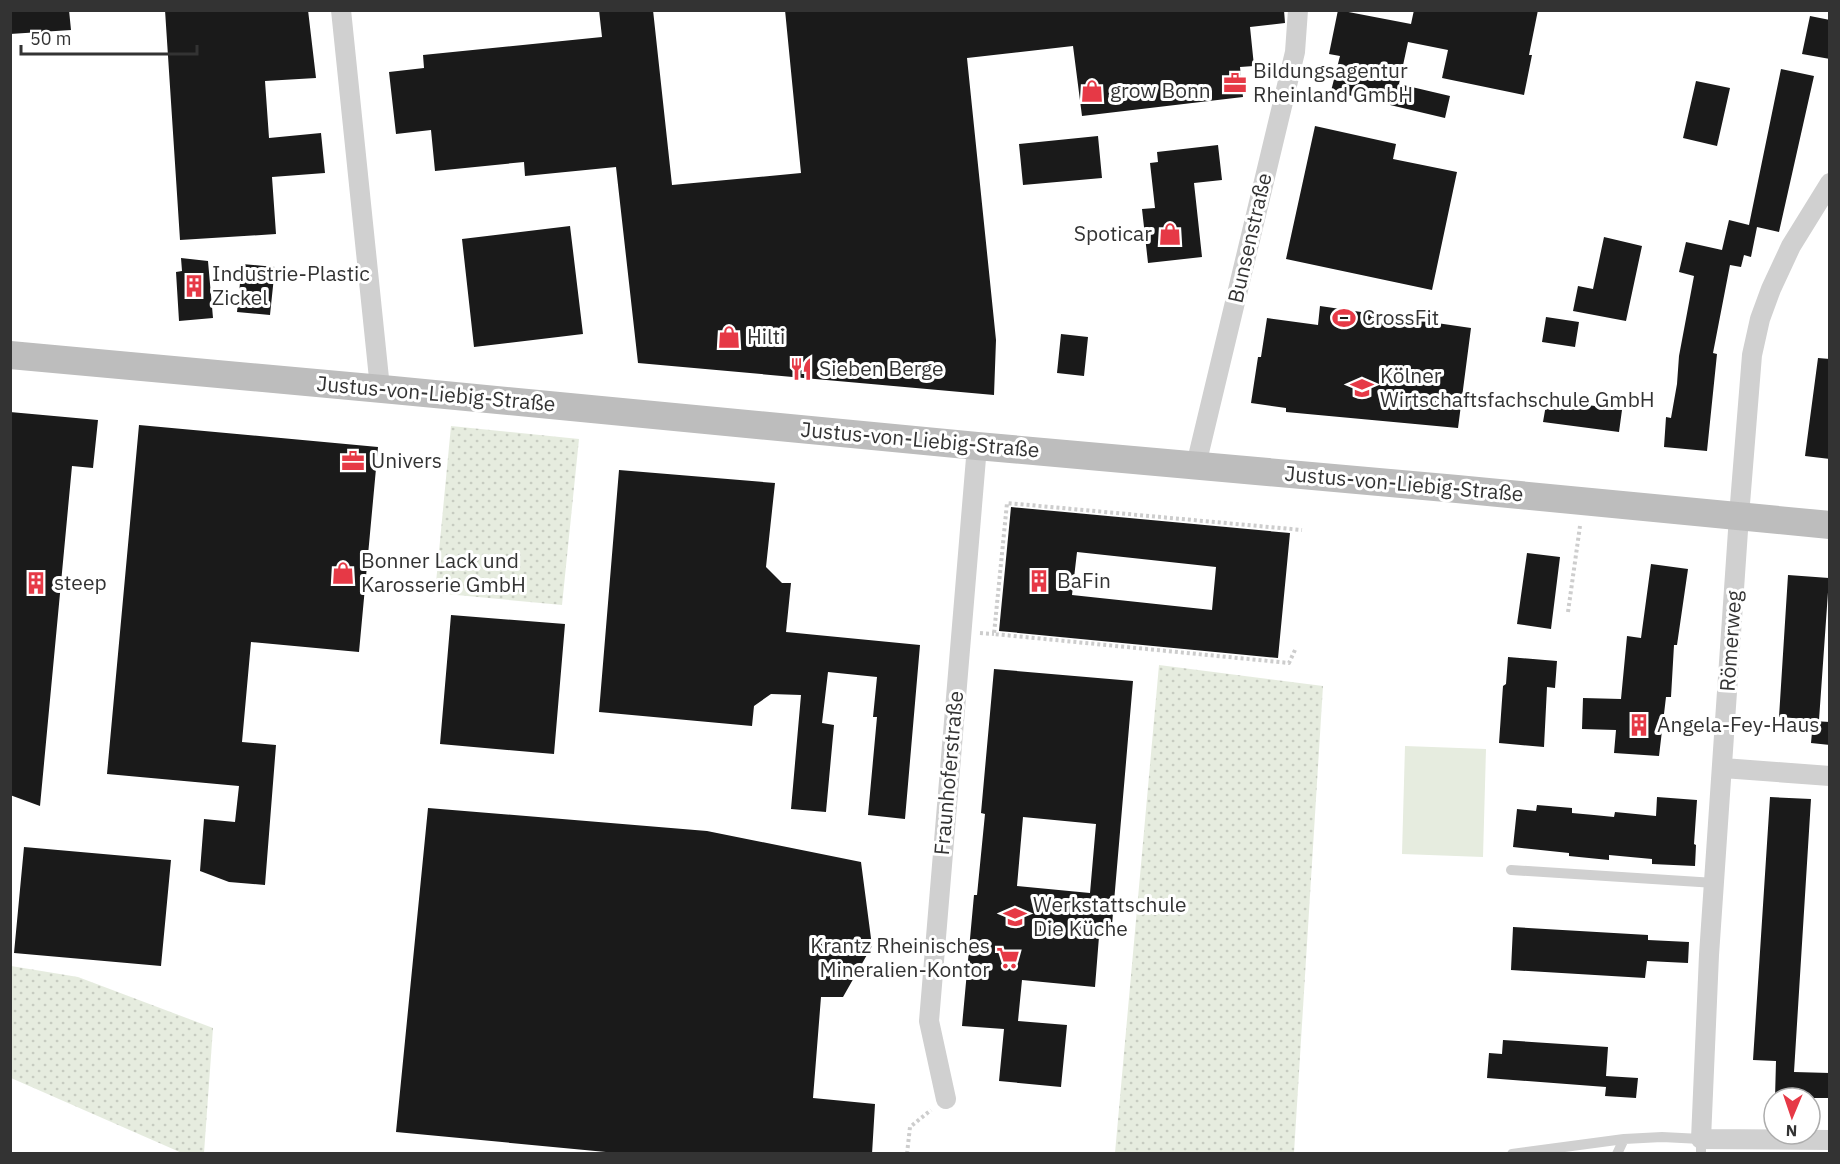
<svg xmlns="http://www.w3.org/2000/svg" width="1840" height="1164" font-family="'IBM Plex Sans',sans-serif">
	<defs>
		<pattern id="grass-dots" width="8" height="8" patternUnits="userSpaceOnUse" patternTransform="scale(1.5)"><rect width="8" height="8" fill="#e6ecdf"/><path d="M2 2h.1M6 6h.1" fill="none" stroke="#c6cbc0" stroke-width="1.8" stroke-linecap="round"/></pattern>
	</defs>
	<rect width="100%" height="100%" fill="#fff"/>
	<path fill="url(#grass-dots)" d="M451,426l128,13 -17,166 -127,-12z
		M1159,665l164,21 -29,467h-179z
		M11,966l67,11 135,51 -9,125h-22l-171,-75z"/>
	<path fill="#e6ecdf" d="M1405,746l81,3 -3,108 -81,-3z"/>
	<path fill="#1a1a1a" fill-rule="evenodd" d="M10,10h59l2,20 -61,4z
		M165,10h143l8,68 -51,3 4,57 52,-5 4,40 -53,4 4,57 -96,6z
		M599,10h54l19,175 129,-12 -16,-163h499l1,13 -35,4 4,39 -14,1 3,30 -161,19 -9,-70 -106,12 29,282 -2,55 -356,-32 -22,-196 -91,9 -1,-14 -89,9 -4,-41 -35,4 -7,-62 35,-4 -1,-13 179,-18z
		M1338,10l73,14 3,-14h124l-9,45h3l-8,40 -82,-17 6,-28 -40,-8 -9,42 51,12 -5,22 -114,-27 9,-35 -11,-2z
		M1810,16l20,4v39l-28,-5z
		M1781,69l33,7 -35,156 -22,-5 -6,30 -7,-2 -3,12 -11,-2 -17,88 4,1 -10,97 -43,-4 2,-30 5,1 6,-34 2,-28 15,-80 -15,-4 7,-30 36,8 7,-30 20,5z
		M1696,81l34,7 -13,58 -34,-8z
		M1315,126l81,18 -3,15 64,13 -25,118 -146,-31z
		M1098,136l4,42 -79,7 -4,-41z
		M1218,145l4,35 -28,3 8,74 -54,6 -6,-54 13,-1 -5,-45 8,-1 -1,-10z
		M570,226l13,108 -109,13 -12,-108z
		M1604,237l38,9 -16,75 -53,-10 5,-25 15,3z
		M181,258l27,3 5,57 -34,3 -3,-49 6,-1z
		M242,264l33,3 -5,48 -33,-3z
		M1320,306l151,22 -13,100 -172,-16v-4l-35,-5 7,-46h3l6,-39 51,7z
		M1546,317l33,5 -4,25 -33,-5z
		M1061,334l27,3 -4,39 -27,-3z
		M1818,358l12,1v100l-25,-3z
		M1547,399l75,11 -3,22 -76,-10z
		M10,412l88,8 -5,48 -21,-2 -32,340 -30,-11z
		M139,425l239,22 -19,205 -108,-10 -9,100 34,3 -11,140 -36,-3 -29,-11 4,-52 31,3 4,-36 -132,-12z
		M619,470l156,13 -9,84 16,16h9l-5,49 134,13 -15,174 -37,-4 9,-98h-4l4,-40 -49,-5 -6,51 12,2 -8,87 -35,-3 10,-114 -30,-1 -17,12 -2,20 -153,-14z
		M1011,507l279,26 -12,125 -279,-27zM1077,552l139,15 -4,43 -140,-15z
		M1527,553l33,4 -9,72 -34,-5z
		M1651,564l37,5 -11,76h-3l-3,52h-5l-7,59 -45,-3 2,-23 -34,-1 1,-31 38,1 6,-63 14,2z
		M1788,575l41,3 -10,142 -40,-3z
		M451,615l114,9 -11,130 -114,-10z
		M1508,657l49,4 -2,27 -8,-1 -3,60 -45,-4 4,-57 3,-2z
		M994,669l139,12 -21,244 -12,-1 -5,63 -73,-7 -4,41 49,4 -6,62 -62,-6 5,-52 -42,-3 12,-131h3l8,-81 -4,-1zM1023,817l73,7 -6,69 -73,-7z
		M1813,721l17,1v23l-19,-2z
		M1657,797l40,3 -3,44 2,1 -1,21 -43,-2v-5l-43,-4v5l-40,-4v-3l-56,-6 4,-38 19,2 1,-6 35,3v5l22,2 20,2 1,-5 41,4z
		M1770,797l41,2 -17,273 36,1v25h-55l1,-37 -23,-1z
		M428,808l279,23 154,31 11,84 -29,51h-22l-8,101 62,6 -3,50h-245l-231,-22z
		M24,847l147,13 -10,106 -147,-13z
		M1513,927l135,8v5l41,2 -1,21 -41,-2 -2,17 -134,-8z
		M1503,1040l105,7 -2,29 32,2 -2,20 -31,-2 1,-9 -119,-9 2,-25 13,1z"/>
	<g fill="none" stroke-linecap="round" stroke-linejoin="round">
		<path stroke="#cdcdcd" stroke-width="4" stroke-dasharray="3 3" stroke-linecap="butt" d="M1568,612l12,-86
			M980,633l14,1
			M1295,650l-6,13 -295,-29 13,-131 295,27
			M907,1154l3,-27 21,-17"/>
		<path stroke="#d0d0d0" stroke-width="10" d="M1511,870l204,13
			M1512,1154l112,-15 38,-2 39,2v15
			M1617,1154l7,-15"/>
		<path stroke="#d0d0d0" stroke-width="20" d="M341,10l39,378
			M1830,183l-39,63 -20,43 -11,30 -8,36 -13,161 -30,439 -8,184 129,1
			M1196,465l99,-413 3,-42
			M1723,768l107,8
			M946,1099l-17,-78 48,-575"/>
		<path stroke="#bdbdbd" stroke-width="28" d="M10,355l383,35 584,56 480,43 373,36"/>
	</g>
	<defs>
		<g id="office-bare" transform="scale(1.8)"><path d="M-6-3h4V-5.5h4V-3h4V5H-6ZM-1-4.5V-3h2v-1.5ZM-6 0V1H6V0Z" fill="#e63946" stroke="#fff" stroke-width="2.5" paint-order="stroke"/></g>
		<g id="shop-bare" transform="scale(1.8)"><path d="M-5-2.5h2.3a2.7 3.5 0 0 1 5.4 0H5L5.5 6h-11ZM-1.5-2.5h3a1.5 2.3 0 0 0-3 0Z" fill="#e63946" stroke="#fff" stroke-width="2.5" paint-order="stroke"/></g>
		<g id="building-bare" transform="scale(1.8)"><path d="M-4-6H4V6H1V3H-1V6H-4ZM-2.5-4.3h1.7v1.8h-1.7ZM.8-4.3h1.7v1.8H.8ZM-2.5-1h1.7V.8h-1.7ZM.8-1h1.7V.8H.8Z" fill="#e63946" stroke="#fff" stroke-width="2.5" paint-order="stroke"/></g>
		<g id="stadium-bare" transform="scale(1.8)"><path d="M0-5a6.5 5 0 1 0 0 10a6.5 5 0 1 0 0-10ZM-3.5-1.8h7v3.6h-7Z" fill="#e63946" stroke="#fff" stroke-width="2.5" paint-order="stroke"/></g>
		<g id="restaurant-bare" transform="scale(1.8)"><path d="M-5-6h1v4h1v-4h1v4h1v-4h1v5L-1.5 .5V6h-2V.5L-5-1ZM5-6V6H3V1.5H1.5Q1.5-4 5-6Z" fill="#e63946" stroke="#fff" stroke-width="2.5" paint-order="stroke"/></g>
		<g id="school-bare" transform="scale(1.8)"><path d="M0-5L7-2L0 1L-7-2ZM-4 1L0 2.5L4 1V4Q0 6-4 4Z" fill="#e63946" stroke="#fff" stroke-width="2.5" paint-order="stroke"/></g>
		<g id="supermarket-bare" transform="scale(1.8)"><path d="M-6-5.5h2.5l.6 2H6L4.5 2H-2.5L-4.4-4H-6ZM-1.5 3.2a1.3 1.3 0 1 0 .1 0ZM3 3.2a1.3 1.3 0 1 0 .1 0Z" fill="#e63946" stroke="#fff" stroke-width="2.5" paint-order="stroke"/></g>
	</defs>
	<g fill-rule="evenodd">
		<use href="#office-bare" x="1235" y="83"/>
		<use href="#shop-bare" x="1092" y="91"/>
		<use href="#shop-bare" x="1170" y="234"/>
		<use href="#building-bare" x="194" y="286"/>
		<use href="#stadium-bare" x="1344" y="318"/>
		<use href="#shop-bare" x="729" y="337"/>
		<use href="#restaurant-bare" x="801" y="369"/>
		<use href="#school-bare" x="1362" y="388"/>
		<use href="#office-bare" x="353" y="461"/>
		<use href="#shop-bare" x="343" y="573"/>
		<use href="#building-bare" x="1039" y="581"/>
		<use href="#building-bare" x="36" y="583"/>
		<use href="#building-bare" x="1639" y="725"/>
		<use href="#school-bare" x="1015" y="917"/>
		<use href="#supermarket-bare" x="1008" y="958"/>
	</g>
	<g text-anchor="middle" stroke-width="6" stroke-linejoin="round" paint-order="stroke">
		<g font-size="21" fill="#333" stroke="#fff" text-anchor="start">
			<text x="1253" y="78">Bildungsagentur<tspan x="1253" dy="24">Rheinland GmbH</tspan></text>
			<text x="1110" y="98">grow Bonn</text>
			<text x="1152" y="241" text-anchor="end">Spoticar</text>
			<text x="212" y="281">Industrie-Plastic<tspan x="212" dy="24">Zickel</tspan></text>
			<text x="1362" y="325">CrossFit</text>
			<text x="747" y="344">Hilti</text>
			<text x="819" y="376">Sieben Berge</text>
			<text x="1380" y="383">Kölner<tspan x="1380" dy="24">Wirtschaftsfachschule GmbH</tspan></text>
			<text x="371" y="468">Univers</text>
			<text x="361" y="568">Bonner Lack und<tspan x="361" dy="24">Karosserie GmbH</tspan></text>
			<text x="1057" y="588">BaFin</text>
			<text x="54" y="590">steep</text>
			<text x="1657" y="732">Angela-Fey-Haus</text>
			<text x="1033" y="912">Werkstattschule<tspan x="1033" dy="24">Die Küche</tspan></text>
			<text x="990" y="953" text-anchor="end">Krantz Rheinisches<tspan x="990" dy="24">Mineralien-Kontor</tspan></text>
		</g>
		<g font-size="21" fill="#333" stroke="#fff">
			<text transform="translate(1250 238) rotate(-77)" y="7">Bunsenstraße</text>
			<text transform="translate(436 394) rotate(5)" y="7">Justus-von-Liebig-Straße</text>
			<text transform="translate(920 440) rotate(5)" y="7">Justus-von-Liebig-Straße</text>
			<text transform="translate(1404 484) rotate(5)" y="7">Justus-von-Liebig-Straße</text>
			<text transform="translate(1731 641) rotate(-86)" y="7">Römerweg</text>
			<text transform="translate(949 773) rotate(-85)" y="7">Fraunhoferstraße</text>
		</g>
	</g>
	<rect width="1840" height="1164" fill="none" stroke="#333333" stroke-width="24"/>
	<g transform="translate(1792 1116) rotate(182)"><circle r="28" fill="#ffffff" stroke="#adadad" stroke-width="1.5"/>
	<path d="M0-4.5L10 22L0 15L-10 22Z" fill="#e63946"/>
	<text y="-9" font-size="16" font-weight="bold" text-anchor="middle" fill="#333333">N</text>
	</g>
	<path d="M21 45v9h176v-9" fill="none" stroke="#333333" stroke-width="3"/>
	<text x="30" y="45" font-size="18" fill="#333333" stroke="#ffffff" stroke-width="4.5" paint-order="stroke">50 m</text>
</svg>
